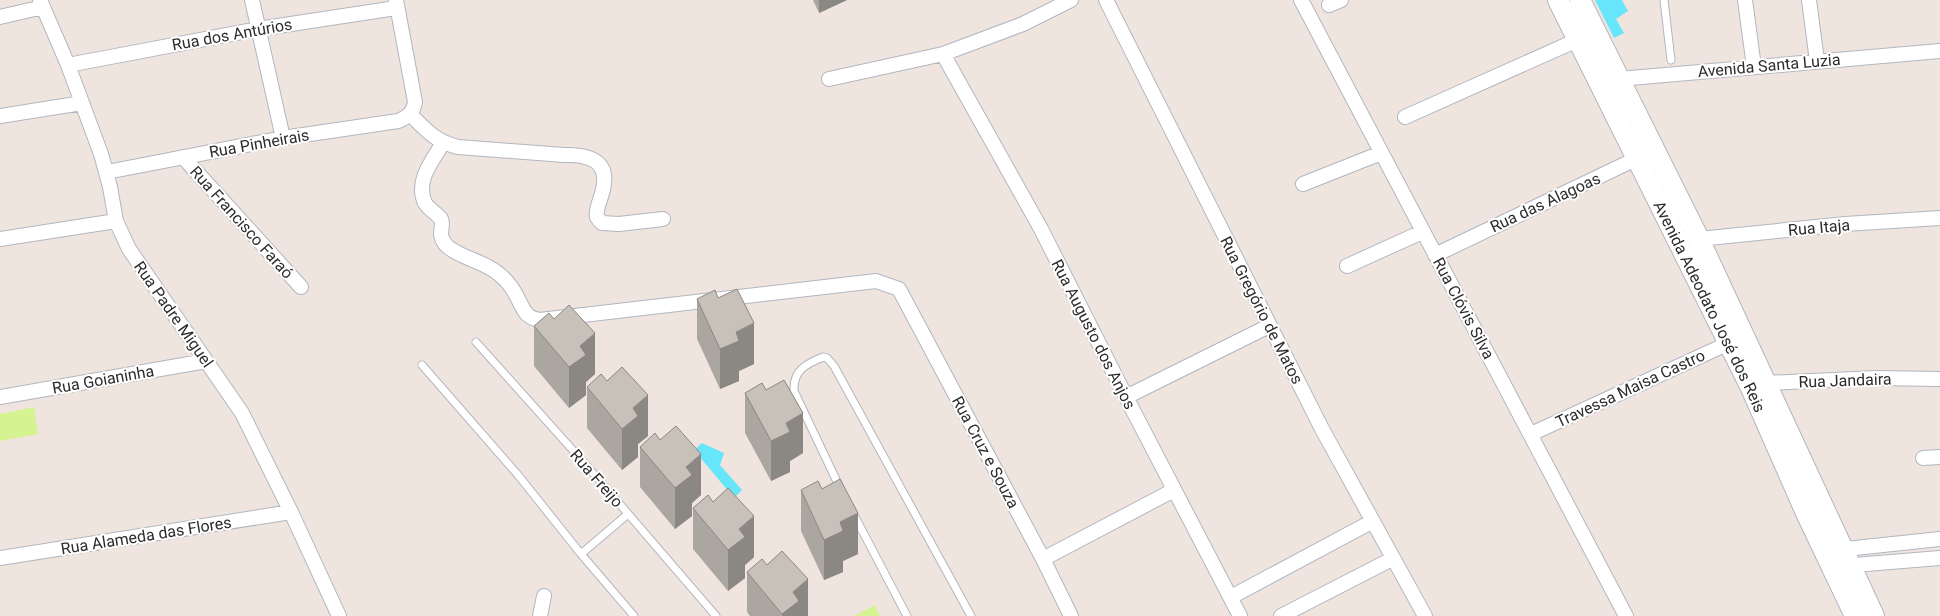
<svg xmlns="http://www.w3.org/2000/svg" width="1940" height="616" font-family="Roboto,sans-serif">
	<rect width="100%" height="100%" fill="#efe5de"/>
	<path fill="#d5f390" d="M34,407l4,27 -38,7v-27z
		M875,605l5,11h-26z"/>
	<path fill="#67e6fb" d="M1595,0h27l6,11 -12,8 8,14 -10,5z
		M702,443l22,10 -4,12 22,25 -8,8 -40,-48z"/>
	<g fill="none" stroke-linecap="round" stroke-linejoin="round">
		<g stroke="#b1b6c1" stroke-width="9">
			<path id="lane" d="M1664,0l7,60
				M476,342l111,124 129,150
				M422,365l96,110 63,79 53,62
				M840,488l-46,-97c-1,-21 12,-27 29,-34l4,1 7,8 137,250
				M854,515l53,101
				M581,554l47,-40"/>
		</g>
		<g stroke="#b1b6c1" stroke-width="16">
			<path id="street" d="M40,0l28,65 33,89 9,33 6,34 13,28 113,164 49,99 48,104
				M252,0l31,138
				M1106,0l216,429 103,187
				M1301,0l325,616
				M1745,0l9,67
				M1809,0l8,61
				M1329,5l12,-5
				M0,17l43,-10
				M943,54l98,175 85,168 114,219
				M68,65l190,-36 138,-21
				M829,79l114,-25 80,-30 48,-24
				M1612,81l7,-2 321,-28
				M410,114c17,17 25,27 48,33l106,8c23,-1 46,5 39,34 -1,8 -8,20 -6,28 1,2 3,4 5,6l17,1 44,-5
				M0,116l82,-13
				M1405,117l179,-80
				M443,143c-11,18 -28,38 -18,60 4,7 12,10 16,16 4,7 -6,16 7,28 15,12 36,14 51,27 6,5 13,13 17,21 7,12 8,23 24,25l336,-39 23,8 144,270 28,57
				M183,157l118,130
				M107,172l176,-34 115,-17c10,-4 15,-8 17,-19l-19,-102
				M1303,184l78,-31
				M0,239l116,-18
				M1699,239l146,-15 95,-6
				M1435,255l209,-100
				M1347,266l75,-34
				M1759,385l7,-2 110,-5 64,1
				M0,397l206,-36
				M1126,397l143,-71
				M1531,434l198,-91
				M1923,458l17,-1
				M1836,550l104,-11
				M0,558l291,-46
				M1043,559l131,-69
				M1842,566l98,-8
				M1231,597l142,-76
				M540,616l4,-20
				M1281,616l111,-57"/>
		</g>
		<g stroke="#b1b6c1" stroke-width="22">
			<g id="secondary">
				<path id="s1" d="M1558,0l193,388 55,125 49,103"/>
				<path d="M1580,0l119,239 175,377"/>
			</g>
		</g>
		<use href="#lane" stroke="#fff" stroke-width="7"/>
		<use href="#street" stroke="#fff" stroke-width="14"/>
		<use href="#secondary" stroke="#fff" stroke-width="20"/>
	</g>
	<path fill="#aba69f" d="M813,0h34l-28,13z
		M718,298l36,66 -15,7v10l-19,8 -23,-50v-40z
		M534,326l61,48 -9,8v13l-17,13 -35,-42z
		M587,387l61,49 -10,8v13l-16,13 -35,-42z
		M766,390l37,63 -13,8v11l-19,9 -26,-48v-40z
		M640,447l61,48 -9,8v13l-17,13 -35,-42z
		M822,489l36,65 -15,7v11l-19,8 -23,-49v-41z
		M693,508l61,49 -9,8v13l-17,13 -35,-42z
		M747,572l61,44h-58l-3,-4z"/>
	<path fill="#8b8782" d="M819,0h28l-28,13z
		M754,323v41l-15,7v10l-19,8v-40l16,-17z
		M595,333v41l-9,8v13l-17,13v-41l11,-21z
		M648,395v41l-10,8v13l-16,13v-41l11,-21z
		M803,413v40l-13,8v11l-19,9v-40l15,-18z
		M701,454v41l-9,8v13l-17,13v-41l11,-21z
		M858,513v41l-15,7v11l-19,8v-40l16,-18z
		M754,516v41l-9,8v13l-17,13v-41l11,-21z
		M808,579v37h-26v-2l11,-22z"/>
	<path fill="#c7c1b9" stroke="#8b8782" d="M737,289l17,34 -18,9 3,9 -19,8 -23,-50 18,-9 3,8z
		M569,305l26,28 -15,13 6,9 -17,12 -35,-41 15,-13 5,6z
		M622,367l26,28 -15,13 5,8 -16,13 -35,-42 14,-13 6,7z
		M784,380l19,33 -17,10 4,9 -19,9 -26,-48 17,-10 4,7z
		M676,426l25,28 -15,13 6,8 -17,13 -35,-41 15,-14 5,7z
		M840,479l18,34 -18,9 3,9 -19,9 -23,-50 17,-9 4,8z
		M728,488l26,28 -15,13 6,8 -17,13 -35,-42 15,-13 5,7z
		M782,551l26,28 -15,13 6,9 -17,13 -35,-42 15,-13 5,6z"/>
	<g text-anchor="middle" stroke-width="4" stroke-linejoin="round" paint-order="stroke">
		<g font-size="16" fill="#2c2c2c" stroke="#fff">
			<text transform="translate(232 34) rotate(-10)" y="6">Rua dos Antúrios</text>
			<text transform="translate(1769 65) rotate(-5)" y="6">Avenida Santa Luzia</text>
			<text transform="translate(259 143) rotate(-10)" y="6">Rua Pinheirais</text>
			<text transform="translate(1545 202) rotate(-25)" y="6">Rua das Alagoas</text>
			<text transform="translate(242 222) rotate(48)" y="6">Rua Francisco Faraó</text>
			<text transform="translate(1819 227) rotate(-5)" y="6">Rua Itaja</text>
			<text dy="6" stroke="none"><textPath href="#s1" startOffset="342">Avenida Adeodato José dos Reis</textPath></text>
			<text transform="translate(1464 308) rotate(62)" y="6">Rua Clóvis Silva</text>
			<text transform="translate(1262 310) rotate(63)" y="6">Rua Gregório de Matos</text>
			<text transform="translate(174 314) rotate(55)" y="6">Rua Padre Miguel</text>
			<text transform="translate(1094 334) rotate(63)" y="6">Rua Augusto dos Anjos</text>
			<text transform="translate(103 379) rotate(-10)" y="6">Rua Goianinha</text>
			<text transform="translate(1845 380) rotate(-2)" y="6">Rua Jandaira</text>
			<text transform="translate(1630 388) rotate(-25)" y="6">Travessa Maisa Castro</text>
			<text transform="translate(986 452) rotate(62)" y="6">Rua Cruz e Souza</text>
			<text transform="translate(597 478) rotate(49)" y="6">Rua Freijo</text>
			<text transform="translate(146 535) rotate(-9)" y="6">Rua Alameda das Flores</text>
		</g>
	</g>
</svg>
